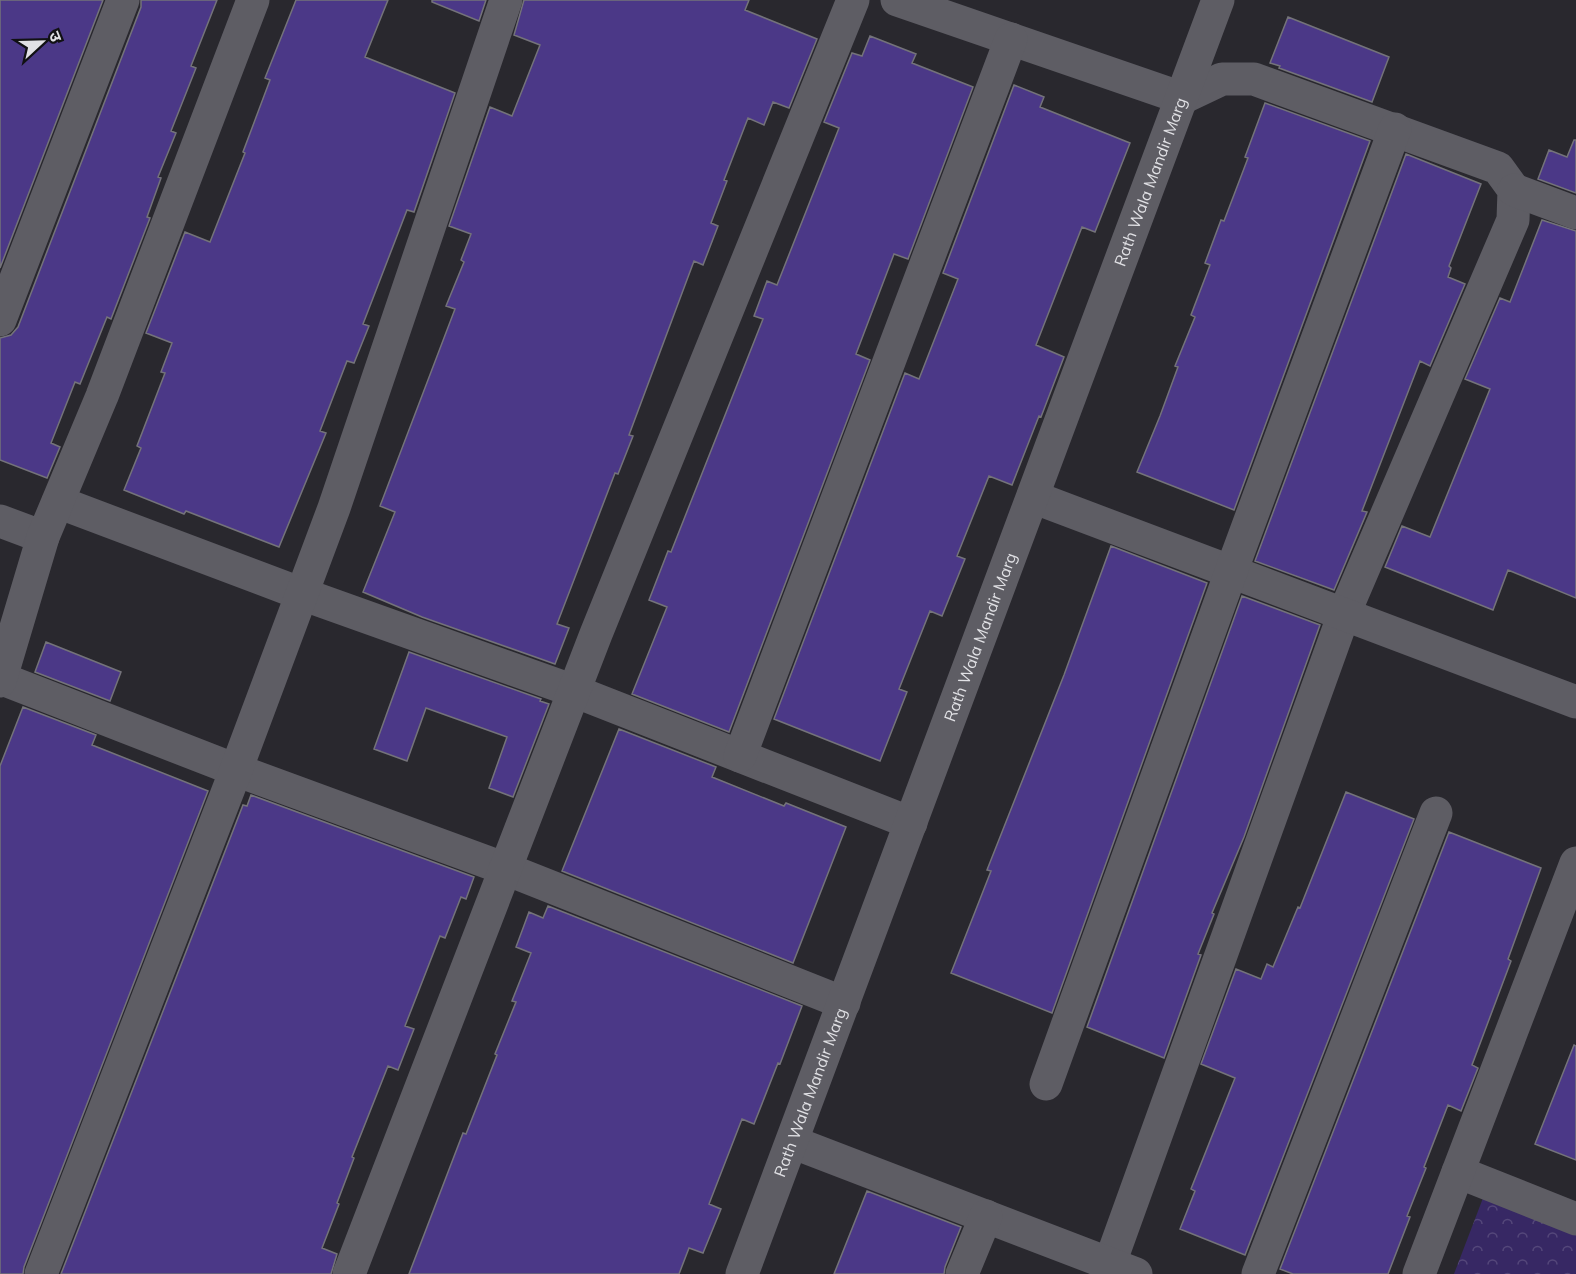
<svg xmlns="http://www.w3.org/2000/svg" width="1576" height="1274" font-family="Mulish,'Noto Sans Devanagari',sans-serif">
	<defs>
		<pattern id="park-crowns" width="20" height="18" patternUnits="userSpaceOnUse" patternTransform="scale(1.5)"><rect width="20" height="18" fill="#372864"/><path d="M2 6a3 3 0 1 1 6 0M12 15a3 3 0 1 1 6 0" fill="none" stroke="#54477a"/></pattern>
	</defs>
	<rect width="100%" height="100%" fill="#29282e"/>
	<path fill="url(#park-crowns)" d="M1488,1185l88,35v54h-122z"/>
	<path fill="#4b3887" stroke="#74737a" stroke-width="1.5" d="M0,0h103l-103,268z
		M141,0h76l-26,66 5,2 -25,63 5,2 -18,44 3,1 -14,39 3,1 -39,101 -4,-2 -27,67 -5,-2 -24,61 9,4 -13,31 -47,-18v-122l11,-3 7,-8 123,-320z
		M296,0h92l-23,57 90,36 -41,119 -7,-2 -44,114 6,2 -15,37 -7,-2 -27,70 6,2 -47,114 -93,-36 -2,3 -60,-24 17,-42 -4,-2 28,-73 -4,-1 11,-29 -26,-10 39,-101 25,10 35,-89 -2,-1 27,-72 -5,-2z
		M432,0h54l-7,21 -47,-19z
		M524,0h225l-4,10 72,29 -28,69 -16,-6 -9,23 -16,-7 -24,62 3,1 -16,42 7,3 -15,39 -9,-4 -65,174 4,1 -15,38 -3,-1 -58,151 12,4 -14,36 -133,-47 -59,-25 32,-80 -15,-6 75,-197 -9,-3 18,-44 -3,-2 10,-26 -22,-8 41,-119 22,9 28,-71 -26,-10z
		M1288,17l101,40 -17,45 -93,-34 1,-2 -10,-3z
		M870,36l46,18 -4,9 61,24 -65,172 -14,-5 -38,100 14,6 -141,372 -97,-38 35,-87 -18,-7 19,-49 3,1 92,-233 -9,-3 13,-35 10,4 62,-157 -15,-6 28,-69 10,3z
		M1014,85l30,12 -4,10 90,36 -35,89 -13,-5 -46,118 28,12 -23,60 -2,-1 -27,69 -23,-9 -32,80 8,3 -23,57 -12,-5 -31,78 8,3 -27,69 -106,-42 131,-346 14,6 39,-100 -15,-6z
		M1265,103l105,38 -136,369 -97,-38 23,-56 18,-49 -3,-1 20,-49 -4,-2 19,-50 -5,-2 16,-43 3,1 24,-63 -3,-1z
		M1574,140h2v53l-38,-14 11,-29 18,7z
		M1406,154l75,30 -32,82 2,2 -3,9 17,7 -35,82 -10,-5 -58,150 5,1 -33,78 -79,-29z
		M1542,220l34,11v367l-68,-28 -15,40 -108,-43 17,-41 28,11 60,-148 -25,-10 35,-81 10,4z
		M1111,546l96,37 -155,430 -101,-40 40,-102 -4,-1 77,-195z
		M1242,596l78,29 -76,212 -32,76 2,1 -16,40 3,1 -37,103 -77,-31z
		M46,642l75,30 -11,29 -75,-29z
		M409,652l132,47 -1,2 9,3 -36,93 -24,-9 18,-51 -81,-29 -19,53 -33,-12z
		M23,707l73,28 -4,10 116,46 -184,476 -1,7h-23v-508z
		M619,729l97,38 -4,10 72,29 2,-3 60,24 -53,136 -231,-92z
		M1346,792l68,27 -169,436 -65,-26 15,-38 -4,-2 44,-111 -34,-14 35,-95 25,10 6,-15 6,3 25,-60 2,1z
		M251,795l223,82 -8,22 -5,-2 -16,41 -5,-2 -35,90 9,3 -16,41 -10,-4 -36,91 2,1 -17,45 2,1 -17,44 15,6 -6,20h-270l182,-469 4,1z
		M1449,832l92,36 -33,91 3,2 -39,104 6,3 -17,43 -13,-6 -24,62 2,1 -19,48 3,1 -22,57h-95l-13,-5z
		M548,906l254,100 -22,58 -2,-1 -24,61 -12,-5 -33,85 12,5 -18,44 -14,-5 -10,26h-270l54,-141 3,1 31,-79 -2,-1 21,-52 -4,-1 19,-48 -15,-6 13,-35 14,6z
		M1574,1045l2,1v114l-41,-16z
		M867,1191l94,36 -16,40 -1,7h-110z"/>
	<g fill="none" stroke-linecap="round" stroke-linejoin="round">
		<g stroke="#5e5d64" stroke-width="33">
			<path d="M897,0l285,98 40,-19h32l244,89 16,22 -1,30 -169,394 -238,660"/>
			<path d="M1514,190l62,23"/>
			<path d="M0,320l123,-320"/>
			<path d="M1033,497l543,205"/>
			<path d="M58,502l244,92 272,97 337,132"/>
			<path d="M0,521l43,16"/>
			<path d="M0,678l236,92 270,99 338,134"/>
			<path d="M0,681l43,-144 59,-141 151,-396"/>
			<path d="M740,756l271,-717"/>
			<path d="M1046,1084l185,-512 164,-443"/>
			<path d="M792,1142l344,132"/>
			<path d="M1458,1172l118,47"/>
			<path d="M41,1274l195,-504 98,-262 172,-508"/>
			<path d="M349,1274l247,-640 257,-634"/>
			<path id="s1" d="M742,1274l476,-1274"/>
			<path d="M962,1274l24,-58"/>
			<path d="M1258,1274l178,-461"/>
			<path d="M1419,1274l157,-411"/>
		</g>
	</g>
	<g text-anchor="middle" stroke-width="4.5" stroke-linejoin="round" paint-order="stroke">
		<g font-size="16" fill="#e1e1e5" stroke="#111114">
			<text dy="6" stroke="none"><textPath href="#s1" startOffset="1166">Rath Wala Mandir Marg</textPath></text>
			<text dy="6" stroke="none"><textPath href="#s1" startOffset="680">Rath Wala Mandir Marg</textPath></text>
			<text dy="6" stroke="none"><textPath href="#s1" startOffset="194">Rath Wala Mandir Marg</textPath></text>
		</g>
	</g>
	<g transform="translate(42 42) rotate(68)" stroke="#111114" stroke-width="4.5" paint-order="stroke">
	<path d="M0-4.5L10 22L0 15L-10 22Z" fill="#e1e1e5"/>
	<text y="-9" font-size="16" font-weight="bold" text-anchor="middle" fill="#e1e1e5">उ</text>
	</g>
</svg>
